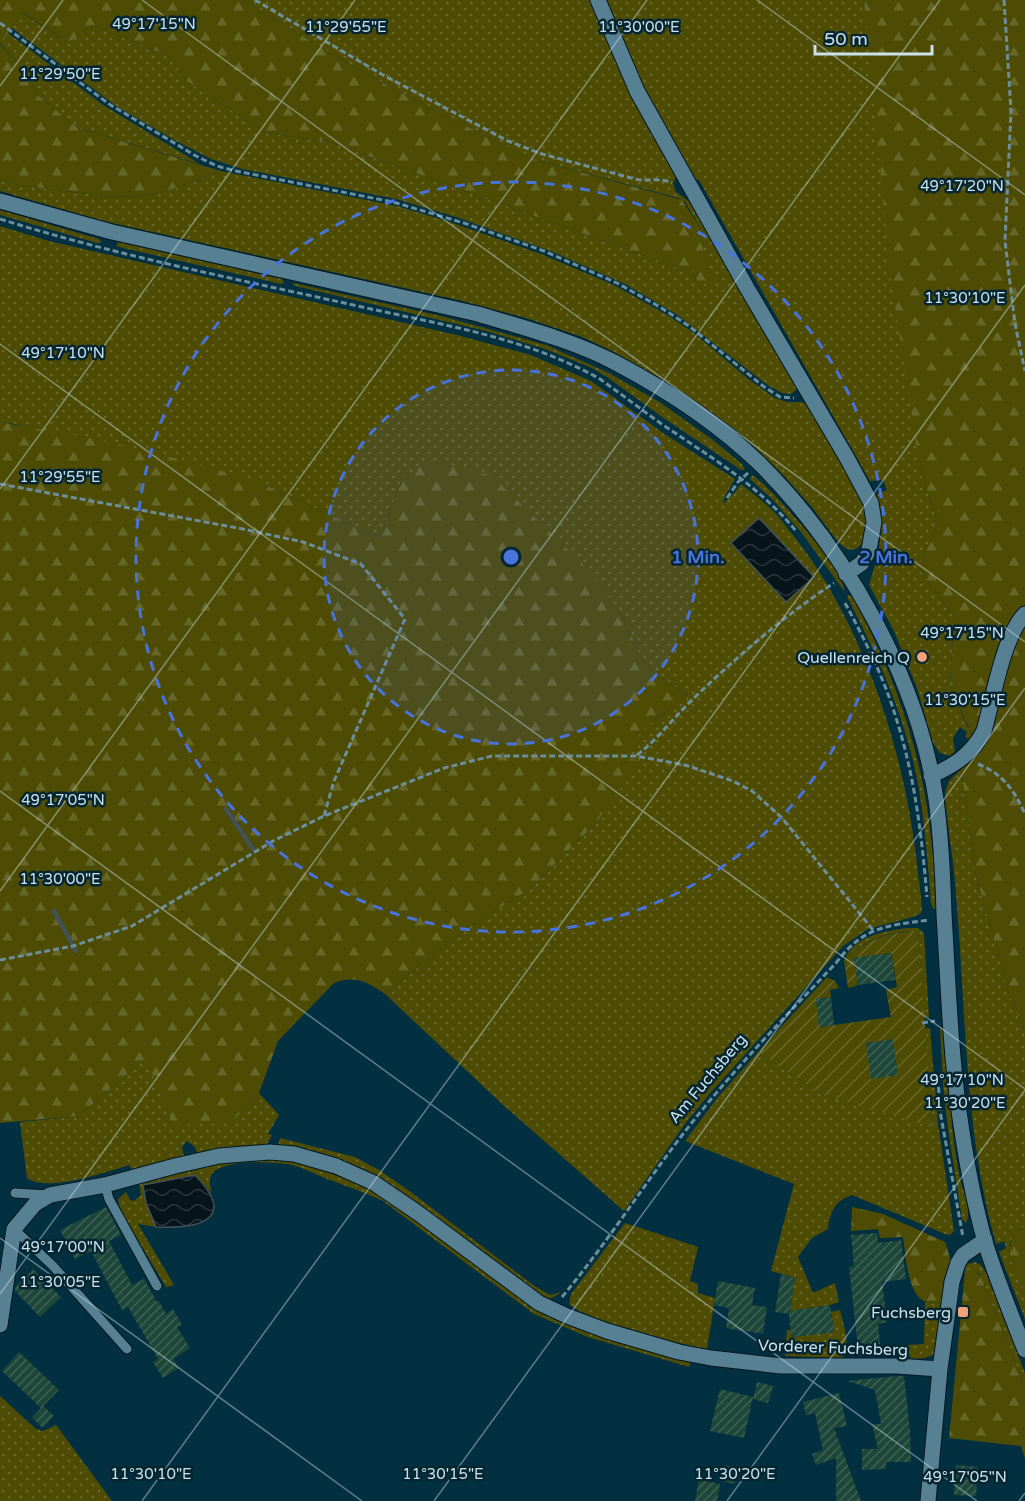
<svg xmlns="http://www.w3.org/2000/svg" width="1025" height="1501" font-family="'Varela Round',sans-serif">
	<defs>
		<pattern id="grass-dots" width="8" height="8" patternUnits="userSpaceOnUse" patternTransform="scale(1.5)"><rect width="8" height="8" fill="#4e4c04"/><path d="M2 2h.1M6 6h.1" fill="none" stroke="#666629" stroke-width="1.8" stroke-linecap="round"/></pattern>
		<pattern id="forest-firs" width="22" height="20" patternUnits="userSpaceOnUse" patternTransform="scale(1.5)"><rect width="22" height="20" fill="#4e4c04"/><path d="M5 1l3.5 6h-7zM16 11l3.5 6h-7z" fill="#666629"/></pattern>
		<pattern id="garden-furrows" width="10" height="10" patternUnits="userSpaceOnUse" patternTransform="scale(1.5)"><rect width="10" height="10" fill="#4e4c04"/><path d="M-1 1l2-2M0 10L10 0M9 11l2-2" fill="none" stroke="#666629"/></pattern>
		<pattern id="water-waves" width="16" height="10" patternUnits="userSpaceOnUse" patternTransform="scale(1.5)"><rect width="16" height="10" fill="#07141a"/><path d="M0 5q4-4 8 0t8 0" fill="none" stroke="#2a363b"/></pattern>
		<pattern id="building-hatch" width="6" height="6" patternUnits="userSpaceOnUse" patternTransform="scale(1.5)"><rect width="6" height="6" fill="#1e4739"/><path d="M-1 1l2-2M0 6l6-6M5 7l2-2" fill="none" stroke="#3d6156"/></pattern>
	</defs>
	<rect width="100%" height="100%" fill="#033040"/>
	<path fill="url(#grass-dots)" d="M244,0h620l56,469 18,55 -20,43 36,50 -4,70 24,54 -9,-4 2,-5 -7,-5 -7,11 2,13 -5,5 -10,-3 -7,-10 -16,-55 -23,-57 -25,-46c10,-31 17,-59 8,-91l10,-4 -4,-10 -13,1 -171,-301 -23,-3 -3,6 3,9 14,10 108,186 -7,6 -9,-1 -13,-7 -93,-72 -51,-30 -72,-32 -94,-34 -63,-19 -154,-30 -31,-10 -35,-18 -60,-35 -104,-78 10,-15 47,30 23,-18 76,31 19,25 79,52 61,8 357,129 15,11h14l-13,-41 3,-8 -18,-30 -7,-4 -149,-40 -124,-63 -75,-42z
		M8,33l95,72 97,59 -122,-36 -43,-35 -13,-25 -22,-25z
		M221,171l176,35 53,16 91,32 73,31 55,31 25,17 53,45 28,20 12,4h15l5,3c14,24 29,47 42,72 5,9 11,19 15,29 4,14 6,40 -11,44l-6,-1 -8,-6 -28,-37 -29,-32 -46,-44 -63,-44 -61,-35 -30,-14 -56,-19 -68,-18 -355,-79 -103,-30v-12l18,6 93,12 34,-1 19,-4z
		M0,210l99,29 3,3 -5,1 -97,-28z
		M0,226l49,15 408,94 74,20 60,26 75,54 69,44 -10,17 -2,8 12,-12 6,-8c10,8 22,17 31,26 8,7 14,17 21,25 69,87 110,211 123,321 2,18 5,36 6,54l-2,4 -7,3 -45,12 -25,17 -131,145 -25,30 -63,90 -123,-108 -116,-109 85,-68 59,-36 66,-66 45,-64 -17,-2 13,-21 8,-9 44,-32 -43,-30 -22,-49 -221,-139 -22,60 -113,-52 -252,-62 -15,-2z
		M118,242l164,37 2,4 -3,1 -158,-36 -7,-2z
		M293,283l148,33 105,29 63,28 52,30 52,37 29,24 3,6h-4l-79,-53 -55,-40 -15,-9 -47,-19 -59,-18 -191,-45 -2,-1z
		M752,475c18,11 96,99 92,116l-43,-59 -28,-32 -23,-21z
		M849,595l4,3c38,69 66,146 76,224 4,27 6,55 8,82l-1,5 -3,-1 -2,-5c-3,-38 -6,-76 -12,-114 -12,-68 -40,-131 -72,-192z
		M961,769l15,106 33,119 16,38v194c-33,20 -4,42 0,68 0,8 0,17 0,25l-26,-67 7,-4 -2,-7 -8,3 -1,-4c-31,-113 -29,-231 -39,-346 -2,-34 -9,-67 -11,-101l4,-12z
		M907,928h11l6,5 5,84h-5l-6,-86c-29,-1 -54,9 -74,29 11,-24 40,-29 63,-32z
		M940,1027l5,4c4,49 5,100 15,148 3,12 12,33 6,44l-4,-4 -14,-90 -5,-44z
		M925,1028h5l8,96 16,107 -4,4 -5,-1 -93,-39c-17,6 -22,16 -24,34l-16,9 -14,19 15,36 22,-10 4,19 -9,3 -40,6 5,-33 -24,-7 23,-87 -109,-43 33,-44 40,-45 64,43 111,31z
		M147,1057l86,64 26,-28 20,22 -11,19 4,1 -6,11 -68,8 -4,-8 -7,-5 -5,6 2,10 -52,13 -3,-5c-22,7 -83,28 -102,13l-7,-56 59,-6z
		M280,1138l75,19 24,13 29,20 125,95 17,10 11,-3c-8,7 -13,8 -22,4l-84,-65 -71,-51 -45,-21 -24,-8 -37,-5z
		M291,1159l52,19 25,7 160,117v4l20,10 2,-3 141,47 -2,7 -101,-30 -54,-23 -151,-113c-19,-9 -37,-15 -56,-22 -11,-5 -24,-11 -35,-14 -17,-3 -78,-8 -82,14 -1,4 1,10 2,14l-17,-18 -49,28 10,24 -18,-3 36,61 -8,2 -46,-77 -2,-11 8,-7 4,8 4,1 7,-6 -2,-12 83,-23z
		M625,1223l73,24 -8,34 8,3v9l17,5 -8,51c-32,-6 -115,-25 -138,-45l2,-10z
		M975,1262l6,3 5,8 39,100v14l-44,-110 -2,-4 -13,-4 -1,2 -1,-3 4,-4z
		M925,1302l17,1 -7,50c-8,6 -16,6 -25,5l-2,-13 16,-1z
		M840,1310c3,13 12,37 2,48l-57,-2 2,-26h4l1,7 42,-5 -3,-20z
		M0,1396l36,33 7,2 13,-6 56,76h-112z"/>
	<path fill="url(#forest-firs)" d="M0,0h244l86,53 75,42 124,63 153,42 21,32 -3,8 14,41 -5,3 -9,-2 -16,-12 -357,-129 -61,-8 -79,-52 -19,-25 -76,-31 -23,18 -46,-30 -23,31 22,24 13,25 43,35 143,43 -57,21 -19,4 -34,1 -93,-12 -18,-6z
		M864,0h161v1032l-16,-38 -33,-119 -15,-106 18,-19 -29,-63 4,-70 -36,-50 20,-43 -18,-55 -29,-189z
		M0,422l107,19 103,26 57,19 113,52 22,-60 29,-18 61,16 101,98 30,43 22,49 44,31c-30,19 -48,29 -65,61l17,2 -46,64 -66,66 -59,36 -85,68c-17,-12 -31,-19 -51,-11l-56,58 -19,52 -26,28 -59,5 -28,-68 -67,58 -79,7z
		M852,1207l31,7 62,28 6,19 -7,18 -2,24c-5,-1 -10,0 -15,-1 -20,-5 -21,-48 -24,-65l-23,1 -2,-9 -27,2z
		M1025,1226v67l-16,-41 3,-16z
		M968,1268l7,2 6,7 44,110v72l-4,-13 -72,-8 16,-167z"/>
	<path fill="url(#garden-furrows)" d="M918,931l15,196 -111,-32 -64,-43 69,-75 8,4 4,7 -9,2 1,7 -15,2 4,28 71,-10 -5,-27 11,-3 -6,-34 -37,5 4,27 -10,3 -4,-28c21,-20 45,-29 74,-29z"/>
	<path fill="url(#water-waves)" stroke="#425259" stroke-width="1.5" d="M759,518l55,59 -28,25 -55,-59z
		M195,1175c44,45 3,54 -39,52l-10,-24 -3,-18z"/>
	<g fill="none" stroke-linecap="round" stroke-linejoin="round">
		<path stroke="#425259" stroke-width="4.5" d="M226,809l27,40
			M54,911l22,40"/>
	</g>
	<path fill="url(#building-hatch)" d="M891,953l4,27 -37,5 -4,-27z
		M831,997l3,28 -15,2 -3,-28z
		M893,1039l5,36 -27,4 -5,-36z
		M106,1207l15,28 -12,6 23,44 12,-6 13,23 2,-1 7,13 7,-5 9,16 -5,2 13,21 -17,11 6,9 -16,10 -10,-16 5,-3 -30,-52 -6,3 -31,-59 -16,8 -15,-29z
		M877,1233l1,10 23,-3 5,39 -24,3 5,40 -9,2 3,29 -22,3 -10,-89 5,-1 -3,-31z
		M33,1269l28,28 -21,20 -25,-26 1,-5z
		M781,1275l14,3 -5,33 40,-6 4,27 -43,5 -2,-23 -14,-2z
		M718,1281l37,7 -3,17 15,2 -4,27 -37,-6 3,-20 -15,-3z
		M19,1352l40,38 -16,16 11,10 -11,12 -11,-10 9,-10 -39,-37z
		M897,1376h7l6,55 1,31h-25v7l-24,1v-21h16l-6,-25h9l-6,-34 -28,-9z
		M757,1382l16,4 -5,17 -15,-4z
		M720,1389l33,8 -9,41 -34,-7z
		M839,1393l8,33 -13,2 27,73h-25v-43l-20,7 -4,-11 11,-4 -8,-37 -9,2 -3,-13z
		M724,1465l14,3 -3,16 -14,-3z
		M956,1465l22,2 -2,29 -22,-1z
		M699,1479l21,5 -3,17h-22z"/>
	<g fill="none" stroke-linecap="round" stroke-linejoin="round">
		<g stroke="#001722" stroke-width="11">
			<path id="service" d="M105,1185l4,14 48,87
				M15,1193l33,2
				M14,1229l39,37 74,83"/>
		</g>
		<g stroke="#001722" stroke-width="17">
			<path id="minor" d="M598,0l39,91 110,197 100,170 24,45 3,19 -5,28 -7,13 -16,11
				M931,776c24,-11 41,-22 53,-45 9,-31 19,-95 41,-117
				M0,1325l14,-96 21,-25 15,-9 55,-10 70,-19 44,-10 51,-4 24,2 42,12 38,17 44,30 121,90 28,13 40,15 72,21 32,6 70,8h116l43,3
				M928,1501l12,-132 12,-87 6,-19 5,-8 22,-15"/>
		</g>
		<g stroke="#001722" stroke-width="17">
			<path id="secondary" d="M0,201l112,31 366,82c46,14 94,26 138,49 51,27 104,62 145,102 86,86 157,214 175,334 5,38 7,77 8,115 4,65 6,132 15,197 6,44 14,88 26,131 11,36 26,72 40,108"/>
		</g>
		<path stroke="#6c8d9a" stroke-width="3" stroke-dasharray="6 3" stroke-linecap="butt" d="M255,0l128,75 125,66 34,13 93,25c13,3 24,-2 37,4
			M1004,0l7,111 -6,130 10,83 10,47
			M0,23l109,81 87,52 21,10 19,5 157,31 71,21 80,28 73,32 43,24 29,19 74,60 17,11 14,1
			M0,219c121,38 247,62 371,90 78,17 158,30 229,70 21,15 42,31 63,46 49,33 95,60 133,106
			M0,484l243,45 60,13 58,22 44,55 -71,162 -10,35
			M727,498l11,-16 11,-10
			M845,603c20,37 40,77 52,118 18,57 25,117 30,176
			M637,755c22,-17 38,-39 58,-58 44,-42 89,-81 139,-114
			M978,764c25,10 36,26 47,50
			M0,960l73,-14 59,-20 141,-85 51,-25 120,-48 48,-12h144l49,9 48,16 19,10 30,27 91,112
			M922,1023l13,-2
			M938,1078l2,33 23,126
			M562,1297c46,-55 84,-116 128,-172 45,-57 96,-109 146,-162 28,-37 50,-37 93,-43"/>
		<use href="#service" stroke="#578092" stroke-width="9"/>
		<use href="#minor" stroke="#578092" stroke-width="15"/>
		<use href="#secondary" stroke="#578092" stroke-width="15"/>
	</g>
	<path fill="none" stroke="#cbe1eb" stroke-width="1.5" stroke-opacity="0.45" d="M142,0l883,642M757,0l268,195M0,86l63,-86M0,344l1025,745M0,489l355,-489M0,791l977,710M0,891l647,-891M0,1238l362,263M0,1294l940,-1294M142,1501l883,-1216M434,1501l591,-813M727,1501l298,-411M1019,1501l6,-8"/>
	<circle cx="511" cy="557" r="187" fill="#4873dd" fill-opacity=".12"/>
	<g fill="none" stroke="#4873dd" stroke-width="3" stroke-dasharray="10 8">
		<circle cx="511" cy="557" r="187"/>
		<circle cx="511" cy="557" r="375"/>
	</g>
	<g fill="#f0a27a" stroke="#052531" stroke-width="2">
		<circle cx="922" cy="657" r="6"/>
		<rect x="957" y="1306" width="12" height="12" rx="3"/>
	</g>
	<g text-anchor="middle" stroke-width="5" stroke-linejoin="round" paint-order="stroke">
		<g font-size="16" fill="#cbe1eb" stroke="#052531" text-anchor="end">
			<text x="910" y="663">Quellenreich Q</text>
			<text x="951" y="1318">Fuchsberg</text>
		</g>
		<g font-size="16" fill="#cbe1eb" stroke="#052531">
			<text transform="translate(707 1078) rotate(-50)" y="6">Am Fuchsberg</text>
			<text transform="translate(833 1347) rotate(2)" y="6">Vorderer Fuchsberg</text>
		</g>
	</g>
	<g font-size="15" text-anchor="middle" fill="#cbe1eb" stroke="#052531" stroke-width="5" stroke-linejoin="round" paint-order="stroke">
		<text x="154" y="29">49°17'15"N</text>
		<text x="346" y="32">11°29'55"E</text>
		<text x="639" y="32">11°30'00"E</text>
		<text x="60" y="79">11°29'50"E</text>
		<text x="962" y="191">49°17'20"N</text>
		<text x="965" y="303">11°30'10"E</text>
		<text x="63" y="358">49°17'10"N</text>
		<text x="60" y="482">11°29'55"E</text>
		<text x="962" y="638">49°17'15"N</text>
		<text x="965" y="705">11°30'15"E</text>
		<text x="63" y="805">49°17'05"N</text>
		<text x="60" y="884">11°30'00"E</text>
		<text x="962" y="1085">49°17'10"N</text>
		<text x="965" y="1108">11°30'20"E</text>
		<text x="63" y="1252">49°17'00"N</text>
		<text x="60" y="1287">11°30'05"E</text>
		<text x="151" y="1479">11°30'10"E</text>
		<text x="443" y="1479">11°30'15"E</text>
		<text x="735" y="1479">11°30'20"E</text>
		<text x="965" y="1482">49°17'05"N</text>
	</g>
	<circle cx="511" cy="557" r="9" fill="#4873dd" stroke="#052531" stroke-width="3"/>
	<g font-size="18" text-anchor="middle" font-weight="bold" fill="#4873dd" stroke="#052531" stroke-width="5" stroke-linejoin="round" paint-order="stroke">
		<text x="698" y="563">1 Min.</text>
		<text x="886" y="563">2 Min.</text>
	</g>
	<path d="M815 45v9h117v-9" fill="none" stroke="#cbe1eb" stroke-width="3"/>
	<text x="824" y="45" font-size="18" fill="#cbe1eb" stroke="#052531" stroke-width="4.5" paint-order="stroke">50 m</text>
</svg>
